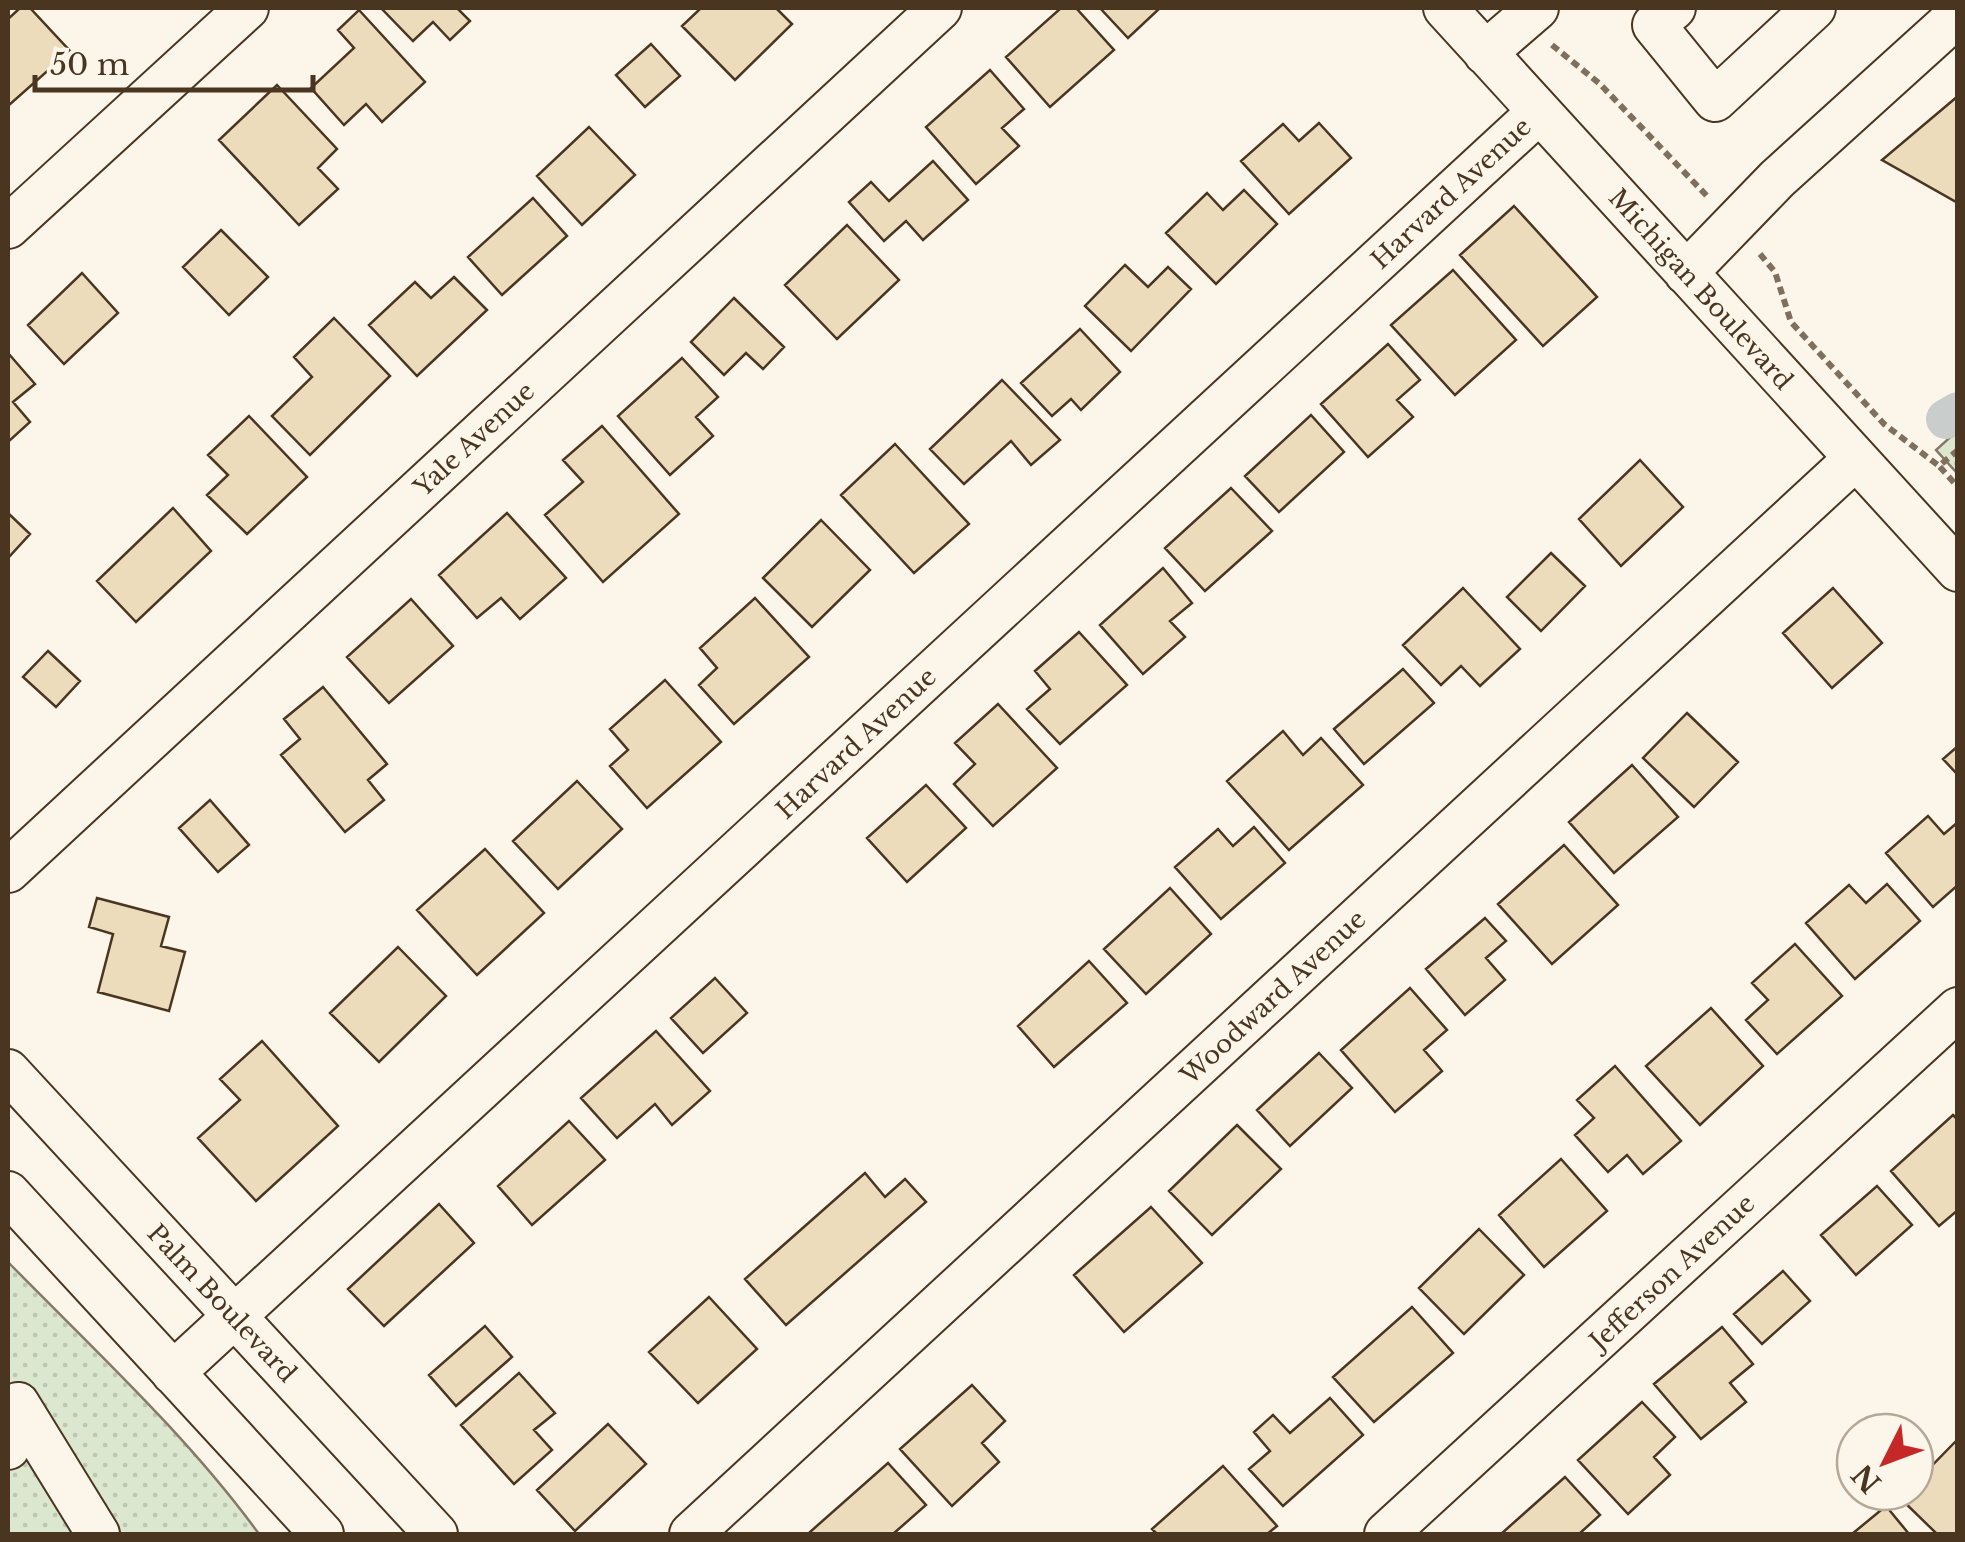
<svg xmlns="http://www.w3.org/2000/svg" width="1965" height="1542" font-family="'Libre Baskerville',serif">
	<defs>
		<pattern id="grass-dots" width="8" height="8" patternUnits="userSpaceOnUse" patternTransform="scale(2.5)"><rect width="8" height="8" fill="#dce7d0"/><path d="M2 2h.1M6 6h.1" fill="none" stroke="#bec7b2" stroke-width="1.8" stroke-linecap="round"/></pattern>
		<pattern id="forest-crowns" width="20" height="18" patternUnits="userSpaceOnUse" patternTransform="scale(2.5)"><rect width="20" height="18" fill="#dce7d0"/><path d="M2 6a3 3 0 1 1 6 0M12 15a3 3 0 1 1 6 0" fill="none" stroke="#bec7b2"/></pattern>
	</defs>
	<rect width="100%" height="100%" fill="#fbf6e9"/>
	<path fill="url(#grass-dots)" stroke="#887966" stroke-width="2.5" d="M8,1262c86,88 178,172 251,272h-251z"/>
	<path fill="url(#forest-crowns)" stroke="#887966" stroke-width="2.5" d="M1957,431v42l-21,-23z"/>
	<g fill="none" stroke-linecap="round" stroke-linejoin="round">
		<path stroke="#c9cecd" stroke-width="40" d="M1946,419l12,-7"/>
	</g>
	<path fill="#ecdcbc" stroke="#4a3520" stroke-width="2.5" d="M20,8h10l40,43 -62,55v-87z
		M381,8h76l13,13 -20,19 -17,-18 -20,19z
		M701,8h75l16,16 -57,56 -53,-54z
		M1061,8h15l38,42 -64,57 -44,-50z
		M1100,8h60l-32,30z
		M359,10l66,72 -43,40 -16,-18 -22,21 -33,-37 43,-40 -16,-18z
		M651,44l29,32 -35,31 -29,-32z
		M990,70l34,39 -22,19 17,18 -43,38 -50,-57z
		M277,85l60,64 -19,19 20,21 -39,36 -80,-85z
		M1958,96v107l-76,-43z
		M1319,123l32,35 -62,56 -48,-53 42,-37 16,17z
		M589,127l46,48 -53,50 -45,-49z
		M933,161l35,39 -45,40 -17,-19 -22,20 -35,-39 22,-20 18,19z
		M1244,190l33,34 -61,60 -50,-51 41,-40 16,17z
		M533,198l34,38 -65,59 -34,-38z
		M1514,206l83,91 -54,49 -83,-91z
		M847,225l52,55 -62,59 -52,-54z
		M221,230l47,47 -39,38 -46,-48z
		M1125,265l23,22 20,-20 23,22 -60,62 -46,-45z
		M1453,270l63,70 -61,55 -64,-70z
		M82,273l36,40 -54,51 -36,-39z
		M454,277l33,33 -70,66 -48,-51 46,-43 16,16z
		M734,298l50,49 -21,22 -17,-16 -22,22 -33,-33z
		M334,318l56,58 -80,79 -38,-39 40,-39 -18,-20z
		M1080,329l40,43 -39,38 -10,-11 -19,17 -31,-33z
		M1388,344l32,36 -23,20 16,17 -45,40 -47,-53z
		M8,353l27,31 -22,18 17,20 -22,20z
		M682,358l36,39 -22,20 17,19 -43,39 -52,-59z
		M1002,380l58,60 -29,25 -20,-24 -47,43 -34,-35z
		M1311,415l33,37 -65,60 -34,-36z
		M249,416l58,61 -60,57 -40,-39 21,-20 -20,-20z
		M602,426l77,88 -76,68 -58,-67 38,-33 -20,-22z
		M895,444l74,80 -55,49 -73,-78z
		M1640,460l43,47 -62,59 -42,-47z
		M1231,488l41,43 -67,60 -40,-43z
		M173,508l38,43 -75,71 -39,-41z
		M8,513l22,21 -22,24z
		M507,513l59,65 -46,41 -19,-21 -24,20 -38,-43z
		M821,520l49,50 -58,57 -49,-49z
		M1551,553l34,33 -44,45 -34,-34z
		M1163,568l29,35 -22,18 15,16 -42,37 -43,-49z
		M1463,588l57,61 -40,37 -19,-20 -20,19 -38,-40z
		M1833,588l49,55 -50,45 -49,-55z
		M755,598l54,59 -75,67 -35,-39 18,-17 -17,-20z
		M411,599l42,47 -64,57 -42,-46z
		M1079,632l48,53 -67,59 -33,-35 23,-20 -15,-18z
		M48,651l32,30 -24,26 -33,-30z
		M1403,669l31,34 -70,61 -30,-35z
		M665,680l56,62 -74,66 -37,-42 18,-16 -18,-21z
		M323,687l64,77 -19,16 16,20 -39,32 -64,-77 19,-16 -16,-20z
		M998,704l59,64 -64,58 -39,-42 21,-20 -20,-21z
		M1687,713l51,49 -44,45 -51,-49z
		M1283,731l20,24 18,-17 42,47 -74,65 -62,-69z
		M1958,746v29l-15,-16z
		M1632,765l46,52 -64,56 -45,-51z
		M577,781l45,48 -64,60 -45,-48z
		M926,785l40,43 -59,54 -40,-44z
		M210,800l39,45 -31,27 -39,-44z
		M1928,816l16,18 14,-12v63l-25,22 -47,-54z
		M1254,827l31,36 -64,56 -46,-52 43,-38 15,17z
		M1564,845l54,60 -66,59 -54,-60z
		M485,849l59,64 -67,62 -60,-65z
		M1887,884l33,37 -65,58 -49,-56 43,-38 17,18z
		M1170,888l41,46 -65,60 -42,-45z
		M97,898l72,19 -8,29 24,6 -16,59 -71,-19 15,-58 -24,-7z
		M1485,918l21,23 -20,17 19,22 -40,35 -39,-46z
		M1795,944l47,52 -65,58 -31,-34 22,-20 -16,-17z
		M398,947l48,49 -67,66 -49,-49z
		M1089,961l38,42 -73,64 -36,-41z
		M715,978l32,35 -44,40 -32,-35z
		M1410,988l37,42 -23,20 18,21 -47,41 -54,-62z
		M1711,1008l52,58 -63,59 -54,-59z
		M656,1031l54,60 -38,34 -17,-21 -38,34 -36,-40z
		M262,1041l76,85 -82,75 -58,-63 42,-38 -20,-21z
		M1319,1053l33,35 -62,58 -33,-36z
		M1615,1066l66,75 -38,33 -16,-19 -19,17 -33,-37 19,-17 -17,-18z
		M1953,1115l5,5v90l-19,16 -48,-55z
		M569,1121l36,39 -73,65 -34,-39z
		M1237,1125l44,44 -69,66 -43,-44z
		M1561,1159l46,52 -63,56 -45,-52z
		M865,1173l20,24 20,-18 21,23 -140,123 -41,-46z
		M1877,1186l35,39 -56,50 -35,-40z
		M439,1204l35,39 -90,83 -36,-37z
		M1151,1207l51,56 -78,69 -50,-57z
		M1479,1229l45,46 -60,59 -45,-46z
		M1783,1271l27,30 -48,43 -28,-30z
		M709,1297l48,52 -59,54 -49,-51z
		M1412,1307l41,46 -79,69 -41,-45z
		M485,1326l27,31 -56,49 -27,-31z
		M1722,1327l31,37 -23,19 16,19 -45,37 -47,-55z
		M519,1373l36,40 -21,17 18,20 -38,34 -53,-59z
		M972,1385l33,36 -23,22 17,19 -47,44 -52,-57z
		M1330,1398l33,37 -80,71 -34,-37 21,-18 -16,-19 19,-17 17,18z
		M1642,1402l33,35 -21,20 16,18 -42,39 -50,-54z
		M608,1424l38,40 -71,67 -38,-41z
		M1958,1439v95h-21l-37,-36 6,-6h9v-9z
		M888,1463l38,42 -33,29h-80l-3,-2z
		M1223,1466l54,60 -10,8h-110l-5,-5z
		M1565,1477l35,38 -21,19h-78z
		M1886,1506l23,28h-57z"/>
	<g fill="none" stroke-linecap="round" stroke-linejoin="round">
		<g stroke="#4a3520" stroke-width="46">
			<path id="minor" d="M1445,8l513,562
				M1674,8l-20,17 61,75 99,-92
				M1485,53l52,-45
				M8,227l239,-219
				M1686,273l91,-94 181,-164
				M8,871l932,-863
				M8,1071l428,463
				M8,1193l314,341
				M173,1373l1366,-1261
				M8,1448l7,-15 3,-29 80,130
				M691,1534l1164,-1075
				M1386,1534l572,-525"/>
		</g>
		<path stroke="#7f6f5c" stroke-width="6" stroke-dasharray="8 5" stroke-linecap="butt" d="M1552,45l48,39 107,112
			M1760,254l15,18 16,50 93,102 55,42
			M1958,450l-19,16 19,21"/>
		<use href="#minor" stroke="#fbf6e9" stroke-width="42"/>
	</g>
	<g text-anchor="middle" stroke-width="8" stroke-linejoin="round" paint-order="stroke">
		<g font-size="25" fill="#4a3520" stroke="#fbf6e9">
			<text transform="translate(1451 193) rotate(-43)" y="9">Harvard Avenue</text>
			<text transform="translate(1701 289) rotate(48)" y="9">Michigan Boulevard</text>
			<text transform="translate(474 439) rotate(-43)" y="9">Yale Avenue</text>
			<text transform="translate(856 743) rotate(-43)" y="9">Harvard Avenue</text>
			<text transform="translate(1273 997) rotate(-43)" y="9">Woodward Avenue</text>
			<text transform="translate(1672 1272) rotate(-43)" y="9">Jefferson Avenue</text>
			<text transform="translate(222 1303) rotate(47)" y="9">Palm Boulevard</text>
		</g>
	</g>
	<rect width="1965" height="1542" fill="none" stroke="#4a3520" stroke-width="20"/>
	<g transform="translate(1885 1462) rotate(228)"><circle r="48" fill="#fbf6e9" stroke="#b4a999" stroke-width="2.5"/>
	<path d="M0-8L18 38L0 25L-18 38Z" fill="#c62828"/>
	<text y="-15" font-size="28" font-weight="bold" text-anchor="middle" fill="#4a3520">N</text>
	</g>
	<path d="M35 75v15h278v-15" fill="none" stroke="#4a3520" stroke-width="5"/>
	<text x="50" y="75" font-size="30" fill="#4a3520" stroke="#fbf6e9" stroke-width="8" paint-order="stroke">50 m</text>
</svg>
